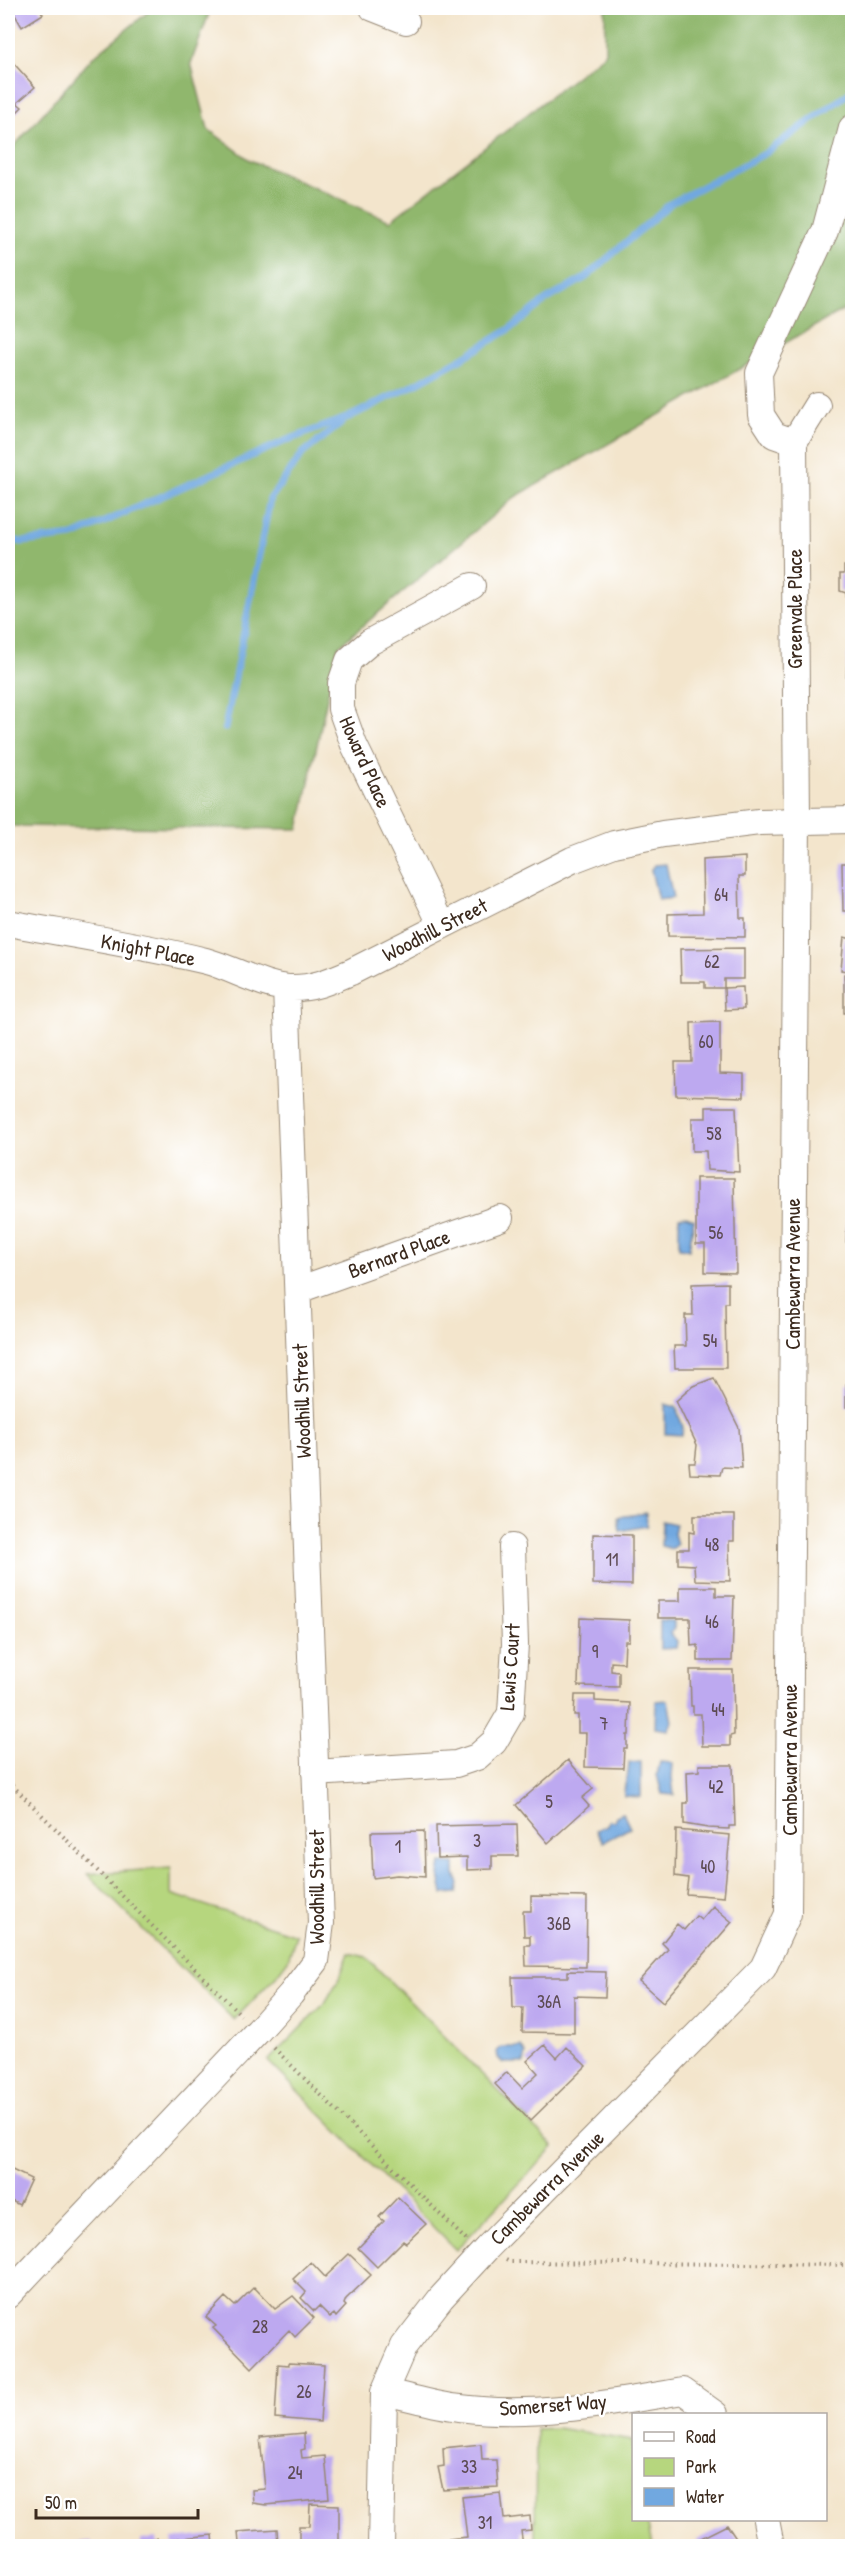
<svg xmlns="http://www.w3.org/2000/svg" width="860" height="2554" font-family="'Patrick Hand',sans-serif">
	<rect width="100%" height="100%" fill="#fff"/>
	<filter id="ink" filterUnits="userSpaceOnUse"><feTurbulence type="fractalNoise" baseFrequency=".0167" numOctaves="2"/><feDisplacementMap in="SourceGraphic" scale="12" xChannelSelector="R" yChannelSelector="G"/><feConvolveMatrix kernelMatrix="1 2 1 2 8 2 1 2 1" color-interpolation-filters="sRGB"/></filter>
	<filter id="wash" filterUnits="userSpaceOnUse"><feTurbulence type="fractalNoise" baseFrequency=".008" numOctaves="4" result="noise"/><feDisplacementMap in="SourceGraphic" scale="24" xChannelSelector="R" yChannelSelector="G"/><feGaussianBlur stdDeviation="1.35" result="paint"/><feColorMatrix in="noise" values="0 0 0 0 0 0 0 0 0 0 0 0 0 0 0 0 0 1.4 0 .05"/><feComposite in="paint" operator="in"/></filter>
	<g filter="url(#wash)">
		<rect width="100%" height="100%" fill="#f3e5cc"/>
		<path fill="#b6d67e" stroke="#78804e" stroke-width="1.5" d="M171,1868v26l125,41 -8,25 -12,16 -42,44 -147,-146z
			M349,1953l17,4 188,190 -98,103 -188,-189 57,-58 14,-24z
			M556,2428l77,12 1,80h13l5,26h-117l1,-117z"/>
		<path fill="#90b76d" stroke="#667046" stroke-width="1.5" d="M153,8h58l-20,55 17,66 42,31 140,61 215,-167v-46h247v297l-337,192 -177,150 -39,182 -291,-3v-673l85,-96z"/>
		<path fill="#71a8e0" stroke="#56697f" stroke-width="1.5" d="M666,864l7,34 -15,2 -7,-30 3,-5z
			M686,1216l8,3 -5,30 -10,-1v-31z
			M665,1404l11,3 7,20 -1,8 -17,-1z
			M646,1513l1,13 -27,5 -2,-14z
			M662,1521l14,3 -2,10 3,10 -5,5 -11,-3z
			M660,1620l14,1v7l-3,6 6,7 -1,7 -16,1z
			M668,1700l4,22 -4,8 -13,-2 1,-27z
			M641,1762v35l-17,-1c-1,-9 5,-22 5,-33z
			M660,1762l13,1 -1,14 2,18 -12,-1 -5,-19z
			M623,1813l7,15 -27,14 -7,-12 11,-5 2,-5 5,1 2,-5z
			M441,1863l14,1v11l4,8 -2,10 -14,1 -4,-19z
			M502,2047h19l5,7 -2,9h-21l-5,-5 -1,-7z"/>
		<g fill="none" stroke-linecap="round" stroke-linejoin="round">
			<path stroke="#71a8e0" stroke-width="7" d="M8,539l14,3 51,-6 212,-95 64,-24 61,-30 54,-30 44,-27 38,-30 39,-22 86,-75 93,-49 88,-63
				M225,728l45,-229 33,-46 39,-30"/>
		</g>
		<g id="blocks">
			<path fill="#bda9f0" d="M11,8h28l4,6 -21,13z
				M8,57l27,30 -18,16 5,4 -14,14z
				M844,566h8v61h-3l-3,-34 -6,-2v-17h4z
				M847,655h5v29l-6,1z
				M745,857v19h-6l1,42h5v19l-77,-1v-22l35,-1 -1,-53z
				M842,863h10v48h-9z
				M844,937l8,2v74h-8v-39h3v-3l-6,-1z
				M744,948v31h-20v9h-19v-6h-24l-1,-33z
				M743,987l1,22 -19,1 -1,-22z
				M720,1022v51l24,1v23l-68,-2 -1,-33h17l-1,-39z
				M706,1107h30l3,65 -32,-2 -1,-19h-14v-33h14z
				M849,1177h3v65h-6z
				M696,1178h38l2,95 -31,-1v-28h-9z
				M728,1283v20h-3l1,65h-51l-1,-22h12l-1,-31h8l-1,-31z
				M714,1378l25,50 3,40 -20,-1 -2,8 -30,-1 -1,-11h6l2,-18 -21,-44 17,-15z
				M846,1384h6v24l-6,-1z
				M694,1515h40v26h-5l1,40 -35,-1 -1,-15 -16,-1v-15h11v-17l5,1z
				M593,1534l39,1v50l-39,-1z
				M680,1587h36v9h18l-2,65h-34v-16l-7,1 -1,-28h-32v-17h22z
				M580,1618l49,2v21h-4l-1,22 -13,-1v9l8,1v15l-41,-1z
				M690,1670h43l1,65 -4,1v10h-28l-1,-32h-8v-8h-2z
				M575,1695h20v6l35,2 -1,32h-2v13h-3l-1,20 -38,-1 1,-34h-8v-18h-4z
				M568,1760l25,29 -11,9 7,8 -41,37 -32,-38z
				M699,1765h34l2,61h-6v3l-21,-1 -24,-4v-21h4l-1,-31 12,-1z
				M517,1824l1,32h-26v13l-25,1v-13l-30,1 -1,-32z
				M676,1830l54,5 -6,62 -38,-3 2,-16 -13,-2z
				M424,1831l1,46 -28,-2 -24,3 -2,-46z
				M531,1896l56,1 -1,70 -60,-1 -1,-21h5v-9h-6l-1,-25h8z
				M713,1906l19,16 -69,80 -24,-21 29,-32 -6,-6 15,-19 7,6 12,-14 5,4z
				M568,1971l38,1 -1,25 -31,-1v37l-52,-1 1,-24h-10l-1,-31h56z
				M545,2045l12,13 10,-11 19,19 -56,55 -35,-37 12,-12 15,16 16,-15 -11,-12z
				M8,2168l23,11 -12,26 -11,-6z
				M398,2197l28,27 -20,19 -3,-2 -26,26 -19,-19 26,-27 -5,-4z
				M349,2254l22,21 -25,24 -2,5 2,2 -10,11 -2,-3 -4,3 -11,-11 -5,5 -13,-13 5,-6 -13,-13 18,-17 14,15z
				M254,2287l21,22 18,-13 21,22 -19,19 -6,-7 -37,38 -39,-40 3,-2 -10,-9 19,-20 10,9z
				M288,2363l36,2 -4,57 -45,-4 3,-54 10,1z
				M304,2433l1,16 -4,1 1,8 23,-2 4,43 -63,6 -13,-2 -1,-13 13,-1 -5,-52z
				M481,2444l1,16h14l2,27 -55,3 -5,-23 6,-1 -1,-18z
				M501,2493l3,26 26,-3 1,14 -10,1 2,15h-73l-1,-7 18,-2 -5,-40z
				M310,2504l29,1v41h-30v-3h-10v-17h10z
				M727,2525l12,18 -6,3h-40l6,-3 -2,-3z
				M277,2529l1,17h-51v-2l12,-1 -1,-11z
				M213,2535l1,11h-41l-1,-7z
				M157,2538l1,8h-18v-6z
				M91,2541l1,5h-31v-2z"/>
		</g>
	</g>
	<g filter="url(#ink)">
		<use href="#blocks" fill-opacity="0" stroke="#978875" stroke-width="1.5"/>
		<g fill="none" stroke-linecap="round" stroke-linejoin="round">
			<g stroke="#978875" stroke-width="28">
				<path id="minor" d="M373,8l33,13
					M794,442l-20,-7 -13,-20 -2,-42 66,-142 27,-103
					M8,923c66,12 133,22 198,38 26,7 58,26 83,27 23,1 41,-7 62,-16l221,-112 42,-16 49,-10 96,-12 93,-2
					M442,926l-88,-181 -13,-36v-26l8,-23 21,-18 102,-56
					M298,1290l202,-72
					M315,1773l141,-9 21,-7 17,-15 17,-29 4,-69 -3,-97
					M8,2295l250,-264 33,-37 25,-33 5,-38 -35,-935
					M384,2392c25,5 51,13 76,16 74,10 151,-5 223,-17l32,23
					M766,2520l5,26
					M381,2546l3,-154 20,-46 37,-48 46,-50 276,-280 25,-54 9,-1094 -3,-378 23,-37"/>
			</g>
			<path stroke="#978875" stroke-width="4" stroke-dasharray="1.5 4.5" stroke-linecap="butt" d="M8,1781l233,234
				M274,2048l192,192
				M506,2260l4,2 342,3"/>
			<use href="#minor" stroke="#fff" stroke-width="26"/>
		</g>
	</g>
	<g text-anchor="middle" stroke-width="5" stroke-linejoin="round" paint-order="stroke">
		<g font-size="18" fill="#5c4a52">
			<text x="721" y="901">64</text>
			<text x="712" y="968">62</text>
			<text x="706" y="1048">60</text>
			<text x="714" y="1140">58</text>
			<text x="716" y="1239">56</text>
			<text x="710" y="1347">54</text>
			<text x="712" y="1551">48</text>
			<text x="612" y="1566">11</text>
			<text x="712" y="1628">46</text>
			<text x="595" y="1658">9</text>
			<text x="718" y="1716">44</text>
			<text x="604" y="1730">7</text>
			<text x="716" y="1793">42</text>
			<text x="549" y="1808">5</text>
			<text x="477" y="1847">3</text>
			<text x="398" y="1853">1</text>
			<text x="708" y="1873">40</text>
			<text x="559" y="1930">36B</text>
			<text x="549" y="2008">36A</text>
			<text x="260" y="2333">28</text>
			<text x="304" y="2398">26</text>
			<text x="469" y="2473">33</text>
			<text x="295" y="2479">24</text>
			<text x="485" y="2529">31</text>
		</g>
		<g font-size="21" fill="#3b2a1e" stroke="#fff">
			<text transform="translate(795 609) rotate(-90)" y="7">Greenvale Place</text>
			<text transform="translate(365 762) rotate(66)" y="7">Howard Place</text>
			<text transform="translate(435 930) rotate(-27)" y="7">Woodhill Street</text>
			<text transform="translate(148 950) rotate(11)" y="7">Knight Place</text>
			<text transform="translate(399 1254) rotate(-20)" y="7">Bernard Place</text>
			<text transform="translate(793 1274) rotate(-90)" y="7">Cambewarra Avenue</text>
			<text transform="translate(302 1401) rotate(-92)" y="7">Woodhill Street</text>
			<text transform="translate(510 1667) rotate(-86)" y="7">Lewis Court</text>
			<text transform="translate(790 1760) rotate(-90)" y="7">Cambewarra Avenue</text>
			<text transform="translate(317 1887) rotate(-90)" y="7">Woodhill Street</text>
			<text transform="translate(547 2188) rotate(-45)" y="7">Cambewarra Avenue</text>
			<text transform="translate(553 2405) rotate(-4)" y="7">Somerset Way</text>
		</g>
	</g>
	<rect width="860" height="2554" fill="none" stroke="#fff" stroke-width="30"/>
	<rect x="632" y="2413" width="195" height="108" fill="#ffffff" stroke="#b1aaa5" stroke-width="1.5"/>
	<rect x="644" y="2432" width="30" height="9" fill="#ffffff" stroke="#b1aaa5" stroke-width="1.5"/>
	<text x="686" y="2443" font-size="18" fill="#3b2a1e">Road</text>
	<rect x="644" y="2458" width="30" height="18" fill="#b6d67e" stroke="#b1aaa5" stroke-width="1.5"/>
	<text x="686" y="2473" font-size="18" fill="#3b2a1e">Park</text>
	<rect x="644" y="2488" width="30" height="18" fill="#71a8e0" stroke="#b1aaa5" stroke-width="1.5"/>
	<text x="686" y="2503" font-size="18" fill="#3b2a1e">Water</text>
	<path d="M36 2509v9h162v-9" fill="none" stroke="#3b2a1e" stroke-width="3"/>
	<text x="45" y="2509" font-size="18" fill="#3b2a1e" stroke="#ffffff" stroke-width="4.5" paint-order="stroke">50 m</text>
</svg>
